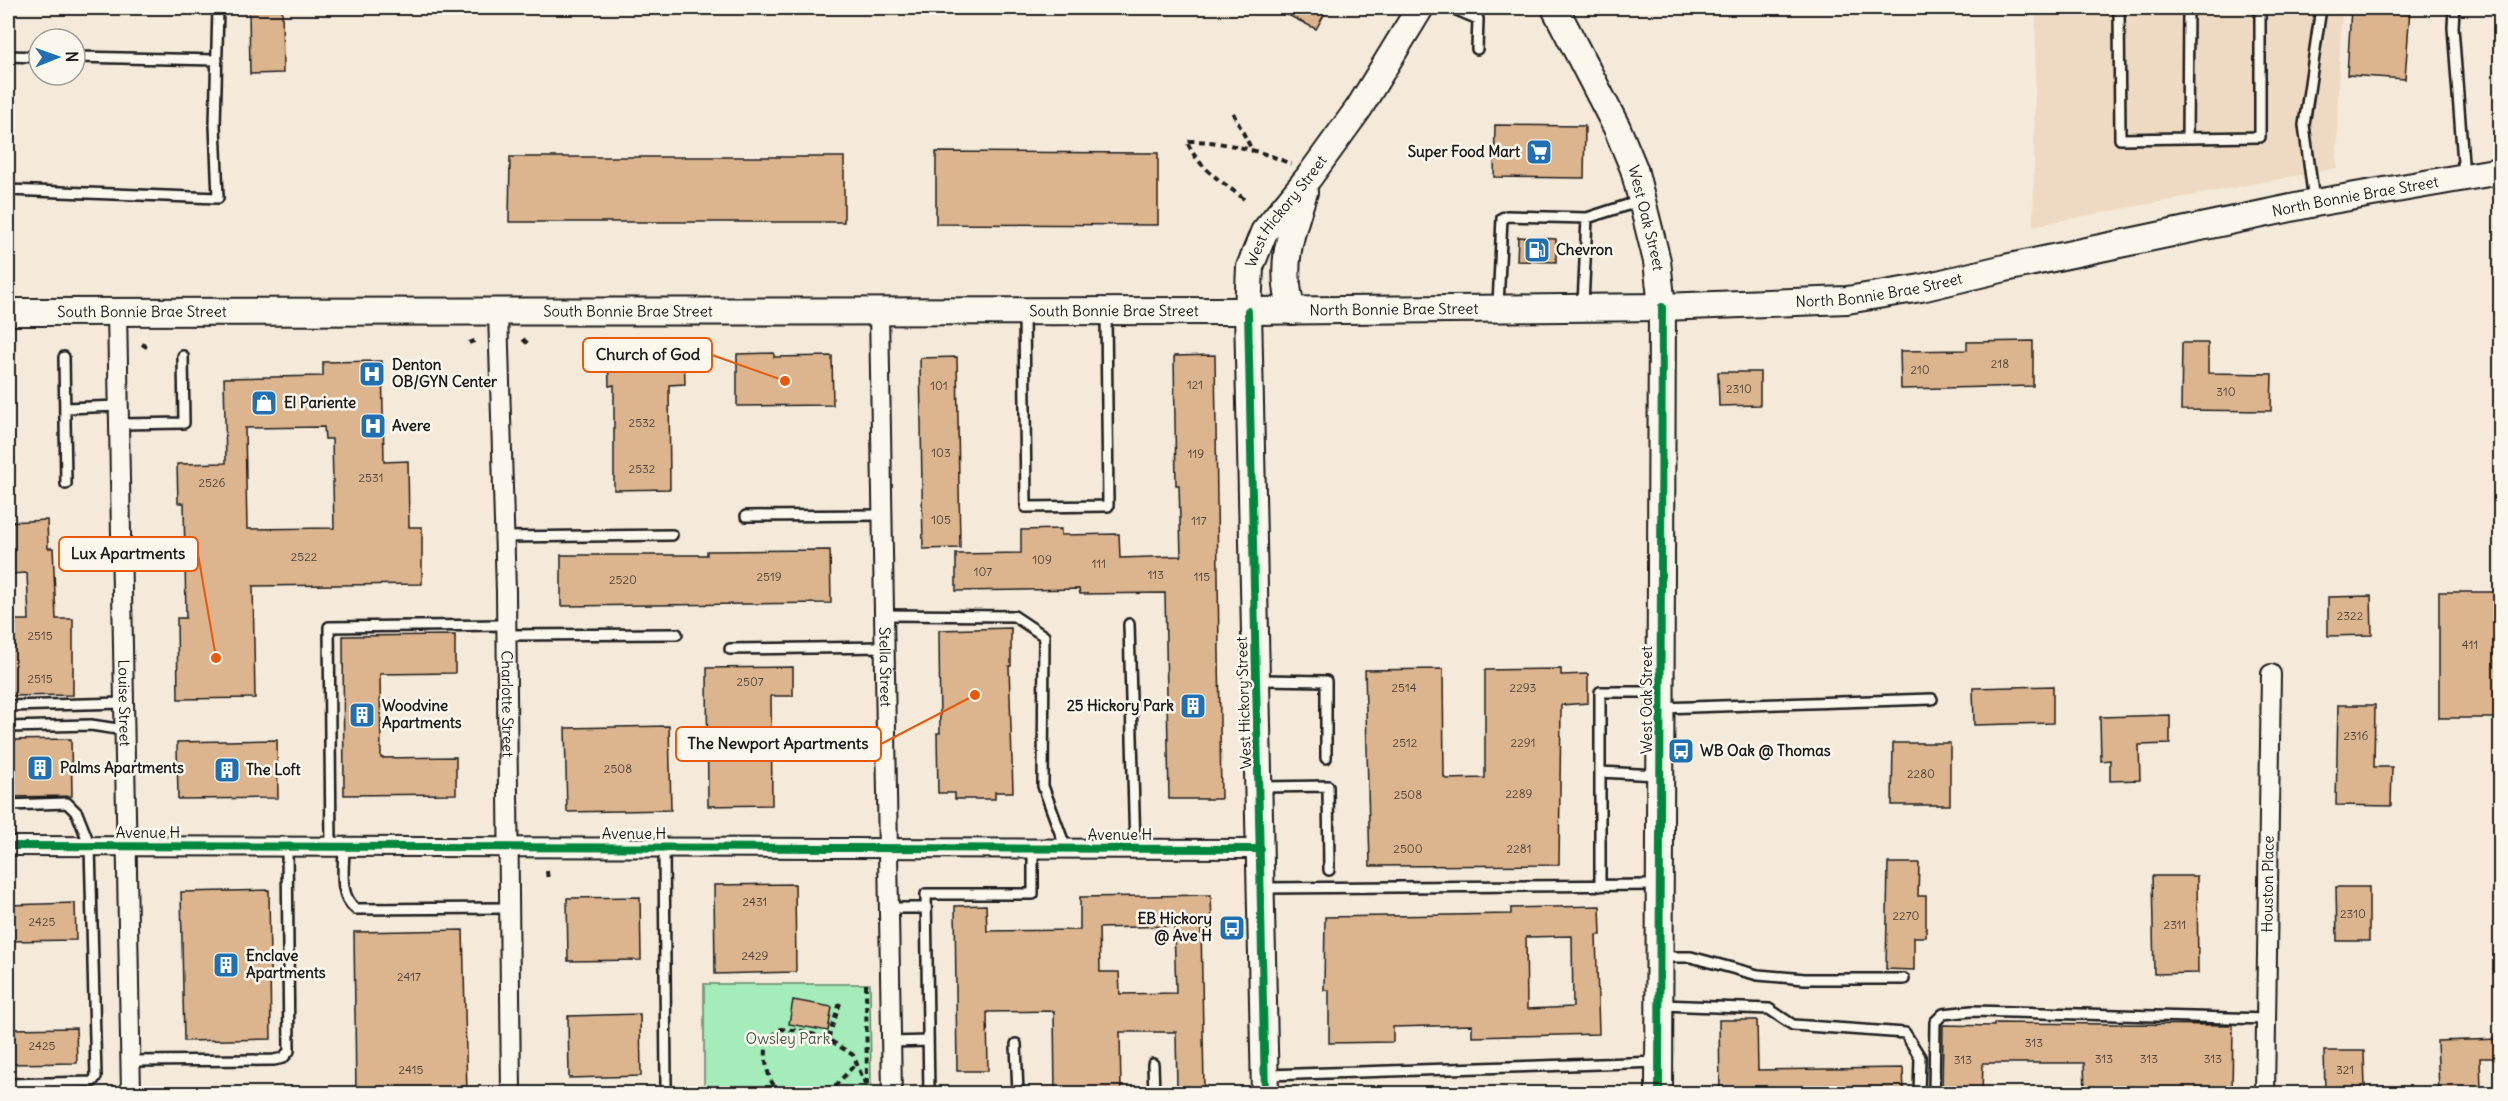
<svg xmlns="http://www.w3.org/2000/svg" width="2508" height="1101" font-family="Delius,sans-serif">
	<rect width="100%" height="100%" fill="#f5ead9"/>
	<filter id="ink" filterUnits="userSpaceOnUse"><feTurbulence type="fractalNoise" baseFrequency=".0167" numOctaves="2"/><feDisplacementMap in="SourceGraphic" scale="12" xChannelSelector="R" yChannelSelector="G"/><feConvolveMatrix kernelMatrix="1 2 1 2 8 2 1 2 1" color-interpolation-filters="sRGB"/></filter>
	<g filter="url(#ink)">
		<path fill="#eedac2" d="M2036,8h306l-4,82 -1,78 -304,58z"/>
		<path fill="#a4ecb9" stroke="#60846a" stroke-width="1.5" d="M704,984h166l1,109 -167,1z"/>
		<path fill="#dcb48d" stroke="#1c1c1c" stroke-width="1.5" fill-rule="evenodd" d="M249,8h33l1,65 -33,1z
			M1274,8h54l-12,21z
			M2351,8h59l-5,71 -58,-4z
			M1495,125l90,1 -1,52 -90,-1z
			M936,152l222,1v72l-222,-1z
			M510,157h334v65h-335z
			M1518,237l38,2v23l-39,-1z
			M2033,341v45l-132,3 -1,-38 67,-1v-8z
			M2182,343h26v30l64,1 -1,37 -90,-1z
			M684,349l1,35 -16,1 1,104 -56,1v-105l-5,1 -1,-36z
			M774,353v4l58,-1 1,49 -96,1v-52z
			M1215,355l6,444h-52l-4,-206 -85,1 -1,-5 -123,2v-37l65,-1v-23l40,-1v6l58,-1 1,24 61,-2 -2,-71h-3l-2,-129z
			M957,357l3,191 -37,1 -3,-191z
			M382,361l2,101 24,-1 1,66h13v57l-169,2 2,112 -77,1 -1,-81h9l-2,-115h-6l-1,-39 49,-1 -2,-85 99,-2v-14zM324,427l1,12h7l2,89 -87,1 -2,-101z
			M1718,372h42v33l-41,1z
			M47,520l1,28h5l3,71h17v76l-65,1v-76h21l-2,-47 -19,1v-52z
			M830,550l1,53 -270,3v-51h146v-4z
			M2439,592h61v105h-5v21h-56z
			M2371,596l1,39 -44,1v-39z
			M1011,628v38h-2l4,126h-18v7h-40v-6h-17l-1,-60h3l-1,-103z
			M455,635v38l-75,1 1,84 75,-1v37l-112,1 -1,-159z
			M793,667v29h-22l1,109 -64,1 -1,-138z
			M1443,669l1,108 2,2 39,-1v-108l76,-1v6l27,-1v29l-27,2 -2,160 -189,1 -5,-196z
			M2053,686v37l-79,2 -1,-37z
			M2338,705h37l-1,62h18l-1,39 -55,-1z
			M2170,715v29l-31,1 1,35 -30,1v-21l-9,1 -1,-44z
			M669,726l2,84 -104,2 -2,-84z
			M71,739l1,57 -64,1v-57z
			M277,740l1,58 -100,1 -1,-57z
			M1893,743h57v62h-58z
			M1888,863h31l-1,33h8v41h-12v33l-28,-1z
			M2152,876h45l1,97 -44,1z
			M795,884l1,88 -81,2 -1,-89z
			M2336,887h33v54h-32z
			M269,890l2,149 -87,2 -3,-149z
			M1211,895l1,31h-11l3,161h-27l-1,-55h-56l1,62h-66l-1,-83 -67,1 1,59h-31l-2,-165 31,-1 1,26 93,-1v-33zM1174,926l2,67 -56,1 -1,-22h-19l-1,-44z
			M640,897l1,63 -73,1 -1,-63z
			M75,903l1,37 -68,1v-36z
			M1600,906l1,29h-5l3,99 -127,3v-12l-79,2v15l-64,1v-53h-5l1,-73 186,-3v-6zM1572,936l1,71 -46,2 -1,-72z
			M463,930l4,164h-111l-2,-162z
			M793,1000l39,7 -4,24 -39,-7z
			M640,1014l1,62 -72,2 -1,-62z
			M1719,1020h38l1,50 145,-2 1,26h-184z
			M1994,1023l239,2 -1,69h-147l-1,-31h-101l-1,31h-40l1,-69 51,1z
			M76,1028l1,35 -69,1v-35z
			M2500,1039v19h-20l1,32 -42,1 -2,-50z
			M2324,1051h40l1,38 -40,1z"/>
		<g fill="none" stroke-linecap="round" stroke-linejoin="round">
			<g stroke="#1c1c1c" stroke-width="14">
				<path id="lane" d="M1452,8l26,11 -1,30
					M2119,8l1,131 67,-1 1,-130
					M2454,8l-1,19 11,149
					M8,56l31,1
					M75,57l142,3
					M2187,138l73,-1v-129
					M8,190l210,8 -3,-73 3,-117
					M2314,201l-10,-76 17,-117
					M1583,305l4,-87
					M1498,306l4,-88 5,-2 80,2 53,-17
					M1024,312l2,195 82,-1 -2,-193
					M64,357l2,127
					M65,408l54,-2
					M119,424l65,-1 -1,-67
					M746,516l137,-1
					M504,537l168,-2
					M884,615l130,1 30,20 -1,150 23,63
					M1129,624l6,225
					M506,635l171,-1
					M730,649l155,-2
					M1259,680l67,1v77
					M8,706l116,-3
					M1662,708l270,-9
					M8,727l83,-2 33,5
					M1600,772l57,3
					M1260,787l68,-1 1,84
					M8,805l59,-2 10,10 13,33 6,231 -4,5 -84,2
					M331,847l-2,-220 176,-2
					M344,847c0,20 -6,49 12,62l152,-1
					M664,848l2,237
					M1600,886v-194h58
					M1262,888l396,-3
					M889,908h37
					M1662,957h29l67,18 47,4h99
					M1662,1005l107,4 24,16 112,8 15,24 -1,37
					M891,1042l37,-1
					M1016,1044l2,50
					M130,1061l144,-1 9,-2 6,-7 -2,-204
					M1153,1064l1,30
					M1268,1075l391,-13
					M929,1094l-3,-200h107v-45
					M1934,1094l1,-72 8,-8 29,-3 295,8"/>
			</g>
			<g stroke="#1c1c1c" stroke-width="22">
				<g id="street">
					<path id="s1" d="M117,311l14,783"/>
					<path id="s2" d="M879,311l13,783"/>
					<path id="s3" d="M498,312l8,280 5,502"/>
					<path d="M8,846l1253,3"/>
					<path id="s4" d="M2265,1094l6,-420"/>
				</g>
			</g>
			<g stroke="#1c1c1c" stroke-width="30">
				<g id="secondary">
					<path id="s5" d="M1555,8l62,120 17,41 23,92 5,46 -3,787"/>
					<path d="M1292,311c-13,-46 -2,-76 12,-119"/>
					<path id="s6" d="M8,312l1240,-1 414,-4 185,-7 74,-12 84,-20 310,-65 185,-32"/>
					<path id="s7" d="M1265,1094l-17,-783 2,-44 14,-35 45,-55 50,-69 61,-100"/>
				</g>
			</g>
			<path stroke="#1c1c1c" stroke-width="4" stroke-dasharray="6 4.5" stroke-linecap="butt" d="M1233,113l20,39
				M1244,199c-23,-19 -46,-30 -57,-58 31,-1 76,10 104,23
				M523,339l5,5
				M469,343l8,-3
				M142,344l8,5
				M547,871l1,10
				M866,984l1,101
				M840,1003l-12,36 25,16 14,33v6
				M780,1094c-14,-16 -16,-34 -13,-54l14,-11 22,2 25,8
				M828,1094l29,-32"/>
			<use href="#lane" stroke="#fbf7ec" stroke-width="9"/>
			<use href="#street" stroke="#fbf7ec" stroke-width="18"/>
			<use href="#secondary" stroke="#fbf7ec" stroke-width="26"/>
			<g stroke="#fbf7ec" stroke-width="11">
				<path id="cycleway" d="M1248,311l17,783
					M8,846l1253,3
					M1659,1094l3,-787"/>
			</g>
			<use href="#cycleway" stroke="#00873e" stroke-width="8"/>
		</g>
	</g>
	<defs>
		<g id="supermarket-square" transform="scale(1.35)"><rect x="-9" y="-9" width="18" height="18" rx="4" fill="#1f6fb2" stroke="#fbf7ec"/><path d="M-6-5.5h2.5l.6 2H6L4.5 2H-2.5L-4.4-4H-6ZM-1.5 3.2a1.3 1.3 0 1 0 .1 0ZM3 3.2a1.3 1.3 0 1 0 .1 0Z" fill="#fff"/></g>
		<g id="fuel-square" transform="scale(1.35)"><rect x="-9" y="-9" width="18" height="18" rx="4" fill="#1f6fb2" stroke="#fbf7ec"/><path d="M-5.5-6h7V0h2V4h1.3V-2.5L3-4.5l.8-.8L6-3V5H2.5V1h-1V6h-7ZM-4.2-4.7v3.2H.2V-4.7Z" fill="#fff"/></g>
		<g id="hospital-square" transform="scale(1.35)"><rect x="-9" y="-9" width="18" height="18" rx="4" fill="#1f6fb2" stroke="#fbf7ec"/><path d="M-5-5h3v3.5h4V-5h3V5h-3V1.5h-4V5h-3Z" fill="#fff"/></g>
		<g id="shop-square" transform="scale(1.35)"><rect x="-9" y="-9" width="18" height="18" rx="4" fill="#1f6fb2" stroke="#fbf7ec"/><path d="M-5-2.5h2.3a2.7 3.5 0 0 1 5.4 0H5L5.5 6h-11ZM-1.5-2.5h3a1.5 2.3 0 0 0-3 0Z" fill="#fff"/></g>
		<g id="building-square" transform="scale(1.35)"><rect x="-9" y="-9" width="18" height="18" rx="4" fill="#1f6fb2" stroke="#fbf7ec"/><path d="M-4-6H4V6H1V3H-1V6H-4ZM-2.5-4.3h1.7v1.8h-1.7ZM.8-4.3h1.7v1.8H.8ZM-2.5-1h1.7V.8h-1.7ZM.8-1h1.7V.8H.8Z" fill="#fff"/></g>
		<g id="bus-square" transform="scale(1.35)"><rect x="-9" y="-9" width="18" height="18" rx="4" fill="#1f6fb2" stroke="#fbf7ec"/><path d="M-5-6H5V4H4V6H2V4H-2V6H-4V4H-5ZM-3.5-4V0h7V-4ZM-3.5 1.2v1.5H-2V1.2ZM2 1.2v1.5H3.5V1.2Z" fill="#fff"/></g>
	</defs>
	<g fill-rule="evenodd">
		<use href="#supermarket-square" x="1539" y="152"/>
		<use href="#fuel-square" x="1537" y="250"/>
		<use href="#hospital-square" x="372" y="374"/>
		<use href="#shop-square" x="264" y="403"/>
		<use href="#hospital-square" x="373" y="426"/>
		<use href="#building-square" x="1193" y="706"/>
		<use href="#building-square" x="362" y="715"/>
		<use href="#bus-square" x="1681" y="751"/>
		<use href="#building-square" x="40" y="768"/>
		<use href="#building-square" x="227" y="770"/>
		<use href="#bus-square" x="1232" y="928"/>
		<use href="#building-square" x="226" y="965"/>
	</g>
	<g text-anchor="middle" stroke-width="5" stroke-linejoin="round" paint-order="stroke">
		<g font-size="12" fill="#4c4238">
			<text x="2000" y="368">218</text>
			<text x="1920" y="374">210</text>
			<text x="1195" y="389">121</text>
			<text x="939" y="390">101</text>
			<text x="1739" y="393">2310</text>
			<text x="2226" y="396">310</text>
			<text x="642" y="427">2532</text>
			<text x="941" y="457">103</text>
			<text x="1196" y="458">119</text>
			<text x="642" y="473">2532</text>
			<text x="371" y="482">2531</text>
			<text x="212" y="487">2526</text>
			<text x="941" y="524">105</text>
			<text x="1199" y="525">117</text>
			<text x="304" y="561">2522</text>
			<text x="1042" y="564">109</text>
			<text x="1099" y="568">111</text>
			<text x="983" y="576">107</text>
			<text x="1156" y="579">113</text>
			<text x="769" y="581">2519</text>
			<text x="1202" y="581">115</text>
			<text x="623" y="584">2520</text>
			<text x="2350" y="620">2322</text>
			<text x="40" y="640">2515</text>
			<text x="2470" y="649">411</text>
			<text x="40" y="683">2515</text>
			<text x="750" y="686">2507</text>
			<text x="1404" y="692">2514</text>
			<text x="1523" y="692">2293</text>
			<text x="2356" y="740">2316</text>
			<text x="1405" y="747">2512</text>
			<text x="1523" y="747">2291</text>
			<text x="618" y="773">2508</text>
			<text x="1921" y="778">2280</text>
			<text x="1519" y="798">2289</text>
			<text x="1408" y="799">2508</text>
			<text x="1408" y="853">2500</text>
			<text x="1519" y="853">2281</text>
			<text x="755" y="906">2431</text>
			<text x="2353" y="918">2310</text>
			<text x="1906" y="920">2270</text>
			<text x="42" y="926">2425</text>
			<text x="2175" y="929">2311</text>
			<text x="755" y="960">2429</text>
			<text x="409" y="981">2417</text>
			<text x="2034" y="1047">313</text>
			<text x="42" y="1050">2425</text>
			<text x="2104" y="1063">313</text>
			<text x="2149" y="1063">313</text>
			<text x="2213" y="1063">313</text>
			<text x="1963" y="1064">313</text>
			<text x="411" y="1074">2415</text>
			<text x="2345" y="1074">321</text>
		</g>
		<g font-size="15" font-weight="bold" fill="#1c1c1c" stroke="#fbf7ec" text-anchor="start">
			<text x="1520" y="157" text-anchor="end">Super Food Mart</text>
			<text x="1556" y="255">Chevron</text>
			<text x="392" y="370">Denton<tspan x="392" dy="17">OB/GYN Center</tspan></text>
			<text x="284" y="408">El Pariente</text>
			<text x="392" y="431">Avere</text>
			<text x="382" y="711">Woodvine<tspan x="382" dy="17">Apartments</tspan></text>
			<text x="1174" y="711" text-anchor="end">25 Hickory Park</text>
			<text x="1700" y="756">WB Oak @ Thomas</text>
			<text x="60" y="773">Palms Apartments</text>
			<text x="246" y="775">The Loft</text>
			<text x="1212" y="924" text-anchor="end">EB Hickory<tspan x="1212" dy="17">@ Ave H</tspan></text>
			<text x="246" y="961">Enclave<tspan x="246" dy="17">Apartments</tspan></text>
		</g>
		<g font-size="15" fill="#1c1c1c" stroke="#fbf7ec">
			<text dy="5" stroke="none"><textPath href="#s6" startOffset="2358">North Bonnie Brae Street</textPath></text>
			<text dy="5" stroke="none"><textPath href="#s7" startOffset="894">West Hickory Street</textPath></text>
			<text dy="5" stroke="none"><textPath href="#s5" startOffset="230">West Oak Street</textPath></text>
			<text dy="5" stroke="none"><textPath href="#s6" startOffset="1872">North Bonnie Brae Street</textPath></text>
			<text dy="5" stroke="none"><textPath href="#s6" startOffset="1386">North Bonnie Brae Street</textPath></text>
			<text dy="5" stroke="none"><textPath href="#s6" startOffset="134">South Bonnie Brae Street</textPath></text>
			<text dy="5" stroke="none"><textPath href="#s6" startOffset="1106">South Bonnie Brae Street</textPath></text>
			<text dy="5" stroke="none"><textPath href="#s6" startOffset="620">South Bonnie Brae Street</textPath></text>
			<text dy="5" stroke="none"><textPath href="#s2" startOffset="356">Stella Street</textPath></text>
			<text transform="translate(1647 700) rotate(-90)" y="5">West Oak Street</text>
			<text dy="5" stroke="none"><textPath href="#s1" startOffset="392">Louise Street</textPath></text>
			<text dy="5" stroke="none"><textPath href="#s3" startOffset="392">Charlotte Street</textPath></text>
			<text transform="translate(1244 703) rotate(-92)" y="5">West Hickory Street</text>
			<text x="148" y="838">Avenue H</text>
			<text x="634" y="839">Avenue H</text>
			<text x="1120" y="840">Avenue H</text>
			<text dy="5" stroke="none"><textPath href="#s4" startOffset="210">Houston Place</textPath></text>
		</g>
		<g font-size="15" fill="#455a4b" stroke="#fbf7ec">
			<text x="788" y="1044">Owsley Park</text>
		</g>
	</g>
	<path fill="none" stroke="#e8590c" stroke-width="2" d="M785 381L712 355M216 658L198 554M975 695L881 744"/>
	<g fill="#e8590c" stroke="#fbf7ec" stroke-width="2">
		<circle cx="785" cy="381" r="6"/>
		<circle cx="216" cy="658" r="6"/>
		<circle cx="975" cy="695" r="6"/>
	</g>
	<g fill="#fbf7ec" stroke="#e8590c" stroke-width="2">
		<rect x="583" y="338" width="129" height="34" rx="6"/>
		<rect x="59" y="537" width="139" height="34" rx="6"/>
		<rect x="676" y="727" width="205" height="34" rx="6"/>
	</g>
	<g font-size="16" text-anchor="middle" font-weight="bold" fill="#1c1c1c">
		<text x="648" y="360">Church of God</text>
		<text x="128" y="559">Lux Apartments</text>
		<text x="778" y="749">The Newport Apartments</text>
	</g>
	<rect width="2508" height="1101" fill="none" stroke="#fbf7ec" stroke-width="30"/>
	<rect x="15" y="15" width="2478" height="1071" fill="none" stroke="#1c1c1c" stroke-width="2" filter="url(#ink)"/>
	<g transform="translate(57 57) rotate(89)"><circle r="28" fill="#fbf7ec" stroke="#a29f99" stroke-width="1.5"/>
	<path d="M0-4.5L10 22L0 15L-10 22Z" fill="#1f6fb2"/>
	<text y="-9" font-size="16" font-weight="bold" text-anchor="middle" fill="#1c1c1c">N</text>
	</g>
</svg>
